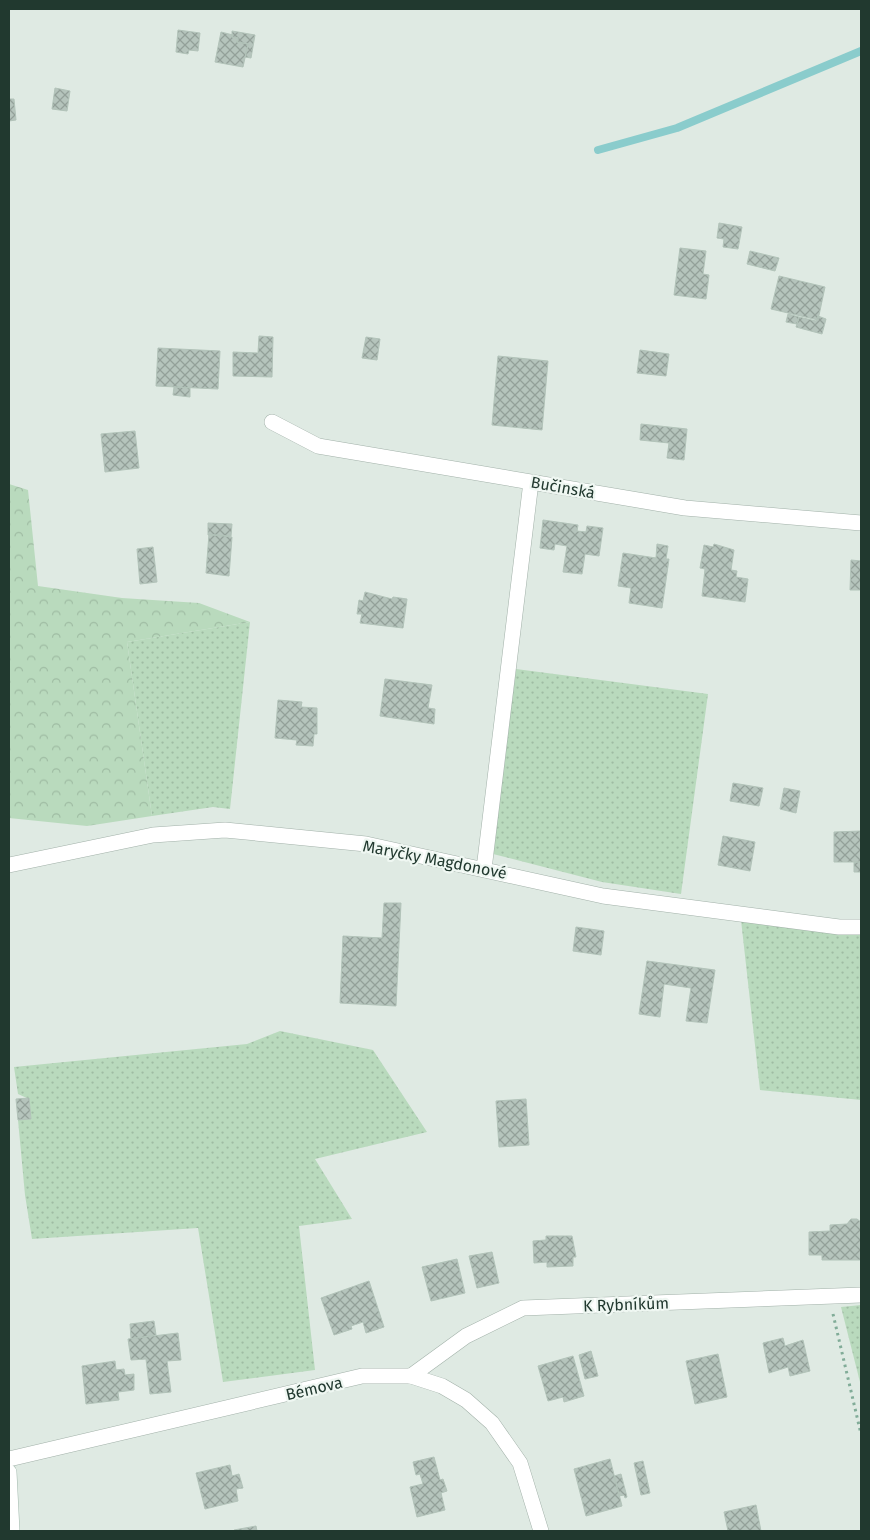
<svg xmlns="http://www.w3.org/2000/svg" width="870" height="1540" font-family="'Fira Sans',sans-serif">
	<defs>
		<pattern id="green-dots" width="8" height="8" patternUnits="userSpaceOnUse" patternTransform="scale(1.25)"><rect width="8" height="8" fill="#b9dabd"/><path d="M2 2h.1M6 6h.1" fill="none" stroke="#9fbca3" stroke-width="1.8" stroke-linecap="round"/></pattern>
		<pattern id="forest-crowns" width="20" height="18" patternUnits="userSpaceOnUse" patternTransform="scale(1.25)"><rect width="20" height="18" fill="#b9dabd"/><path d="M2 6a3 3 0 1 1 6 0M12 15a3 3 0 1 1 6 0" fill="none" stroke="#9fbca3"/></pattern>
		<pattern id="building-cross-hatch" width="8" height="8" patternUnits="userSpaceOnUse" patternTransform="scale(1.25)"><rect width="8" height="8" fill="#b5c4bc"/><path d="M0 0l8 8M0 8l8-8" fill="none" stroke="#93a099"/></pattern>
	</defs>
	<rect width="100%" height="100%" fill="#dfeae3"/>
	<path fill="url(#green-dots)" d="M250,622l-20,187 -17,-2 -61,9 -25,-174z
		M516,669l192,25 -27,200 -79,-12 -109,-28z
		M741,920l101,14 19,1v165l-101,-10z
		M280,1031l93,19 54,82 -112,27 37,60 -53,7 16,144 -92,12 -25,-154 -166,11 -7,-44 -7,-75 13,-1 -2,-20 -11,-5 -4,-27 233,-23z
		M861,1305v81l-20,-79z"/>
	<path fill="url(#forest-crowns)" d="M9,484l19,6 10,96 84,12 77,5 51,19 -123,20 25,174 -65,10 -78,-8z"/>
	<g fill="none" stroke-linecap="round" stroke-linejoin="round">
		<path stroke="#8acccc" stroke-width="8" d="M598,150l79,-22 184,-77"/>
	</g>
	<path fill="url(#building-cross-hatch)" stroke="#b2c3b9" d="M178,30l22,3 -2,18 -9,-1 -1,4 -12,-2z
		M232,31l23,4 -4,23 -6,-1 3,-13 -11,-2 1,-4 -6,-1z
		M221,32l12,3 -1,2 6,1 -1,4 11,2 -5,23 -28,-5z
		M55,88l15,3 -3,20 -15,-2z
		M9,99h5l2,21 -7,1z
		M719,223l23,4 -4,22 -15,-2 1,-8 -7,-1z
		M680,248l26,3 -3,23 6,1 -3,24 -32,-4z
		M750,251l29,7 -4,13 -28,-7z
		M779,276l46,11 -7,33 -47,-11z
		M788,314l11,3 -2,7 -11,-2z
		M818,316l8,3 -4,15 -26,-7 3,-10 17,4z
		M259,336l14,1 -1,40 -39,-1v-24l25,1z
		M366,337l14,2 -3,21 -15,-2z
		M158,348l62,3 -2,38 -62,-3z
		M640,350l29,4 -3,22 -29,-3z
		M498,356l50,5 -6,69 -50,-5z
		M174,387l16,1v9l-17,-2z
		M641,424l46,5 -3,31 -17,-2 2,-15 -29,-3z
		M135,431l4,37 -34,4 -4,-38z
		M543,520l35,5 -1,6 9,1 1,-6 16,2 -4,28 -14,-2 -3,20 -19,-2 4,-26 -12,-2 -1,6 -14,-2z
		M208,523l24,1 -1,12 -23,-1z
		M209,534l23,3 -3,39 -23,-3z
		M657,544l11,2 -2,13h3l-7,49 -33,-5 2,-15 -13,-2 5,-33 33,5z
		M714,544l20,6 -3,20 6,1 -1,6 12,2 -3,23 -43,-6 3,-27 -5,-1 4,-23 9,2z
		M153,547l4,35 -17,2 -3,-35z
		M851,560l10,1v29h-11z
		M365,592l27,7 1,-2 14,2 -4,29 -43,-5 2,-9h-5l2,-14 4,1z
		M385,679l47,6 -4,23 7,1 -1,15 -54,-8z
		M278,700l24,2 -1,5 16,1v26h-3l-1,12 -17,-1 1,-5 -22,-2z
		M733,783l30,5 -4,18 -29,-5z
		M784,788l16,3 -4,22 -16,-4z
		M861,831v31h-27v-30z
		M723,836l32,6 -5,29 -32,-6z
		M854,862h7v10h-7z
		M384,903h17l-5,103 -56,-3 3,-67 39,2z
		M576,927l28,4 -3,24 -28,-4z
		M647,961l68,9 -8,53 -21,-2 5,-33 -27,-4 -4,33 -21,-3z
		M29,1098l2,21 -13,1 -2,-21z
		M526,1099l3,46 -30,2 -3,-46z
		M851,1219h6l4,3v38h-39v-5h-13v-23l21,-1v-6l17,-1z
		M546,1236h26l4,21h-3v9l-26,1v-5l-13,1 -1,-22 13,-1z
		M492,1252l7,31 -22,5 -8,-32z
		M457,1259l8,34 -34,8 -9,-34z
		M369,1281l15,46 -18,6 -3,-11 -12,4 1,3 -18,6 -13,-37z
		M154,1321l2,14 -25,4 -1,-15z
		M178,1333l3,27 -14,1 4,31 -21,2 -4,-35 -15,1 -3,-21z
		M783,1338l2,8 18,-6 7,31 -20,5 -2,-9 -19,6 -6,-30z
		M591,1351l7,25 -13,3 -6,-24z
		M718,1354l9,43 -32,7 -9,-43z
		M573,1356l11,40 -20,6 -1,-5 -15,4 -10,-35z
		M115,1361l1,9 8,-1 1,6 9,-1v16l-16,2 1,8 -33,4 -4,-38z
		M434,1457l6,23 3,-1 4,12 -6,2 4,17 -28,7 -7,-30 13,-3 -3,-10 -4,1 -3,-13z
		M610,1459l12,47 -36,10 -12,-47z
		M643,1461l7,32 -9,2 -7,-32z
		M230,1465l2,11 7,-2 4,14 -7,1 2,12 -33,8 -9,-36z
		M621,1474l6,23 -2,1 -1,-3 -5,1 -5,-20z
		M756,1505l5,26h-33l-4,-19z
		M256,1526l1,5h-22l-1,-1z"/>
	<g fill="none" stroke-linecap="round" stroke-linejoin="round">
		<g stroke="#a2b1a9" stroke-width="16">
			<path id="minor" d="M272,422l46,24 367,62 176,15
				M9,865l144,-30 72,-5 141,14 237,52 236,31h22
				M484,869l47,-387
				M411,1376l55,-40 57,-28 338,-13"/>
		</g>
		<g stroke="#a2b1a9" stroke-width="16">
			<path id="tertiary" d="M9,1459l353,-83h49l31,10 24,14 26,23 28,40 21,68"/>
		</g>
		<g stroke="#a1b8ac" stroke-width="16">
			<path id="secondary" d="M9,1472l3,59"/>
		</g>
		<path stroke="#81ac98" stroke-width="3" stroke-dasharray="2.5 4" stroke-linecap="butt" d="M833,1314l28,120"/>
		<use href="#minor" stroke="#fff" stroke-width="15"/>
		<use href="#tertiary" stroke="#fff" stroke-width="15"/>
		<use href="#secondary" stroke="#fff" stroke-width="15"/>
	</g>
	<g text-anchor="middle" stroke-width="4.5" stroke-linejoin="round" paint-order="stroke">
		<g font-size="16" fill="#21392f" stroke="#eff7f2">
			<text transform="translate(563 487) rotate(10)" y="6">Bučinská</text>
			<text transform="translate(435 859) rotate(11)" y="6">Maryčky Magdonové</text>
			<text transform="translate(626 1304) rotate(-2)" y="6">K Rybníkům</text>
			<text transform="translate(314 1388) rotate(-13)" y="6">Bémova</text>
		</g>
	</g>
	<rect width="870" height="1540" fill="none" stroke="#21392f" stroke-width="20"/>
</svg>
